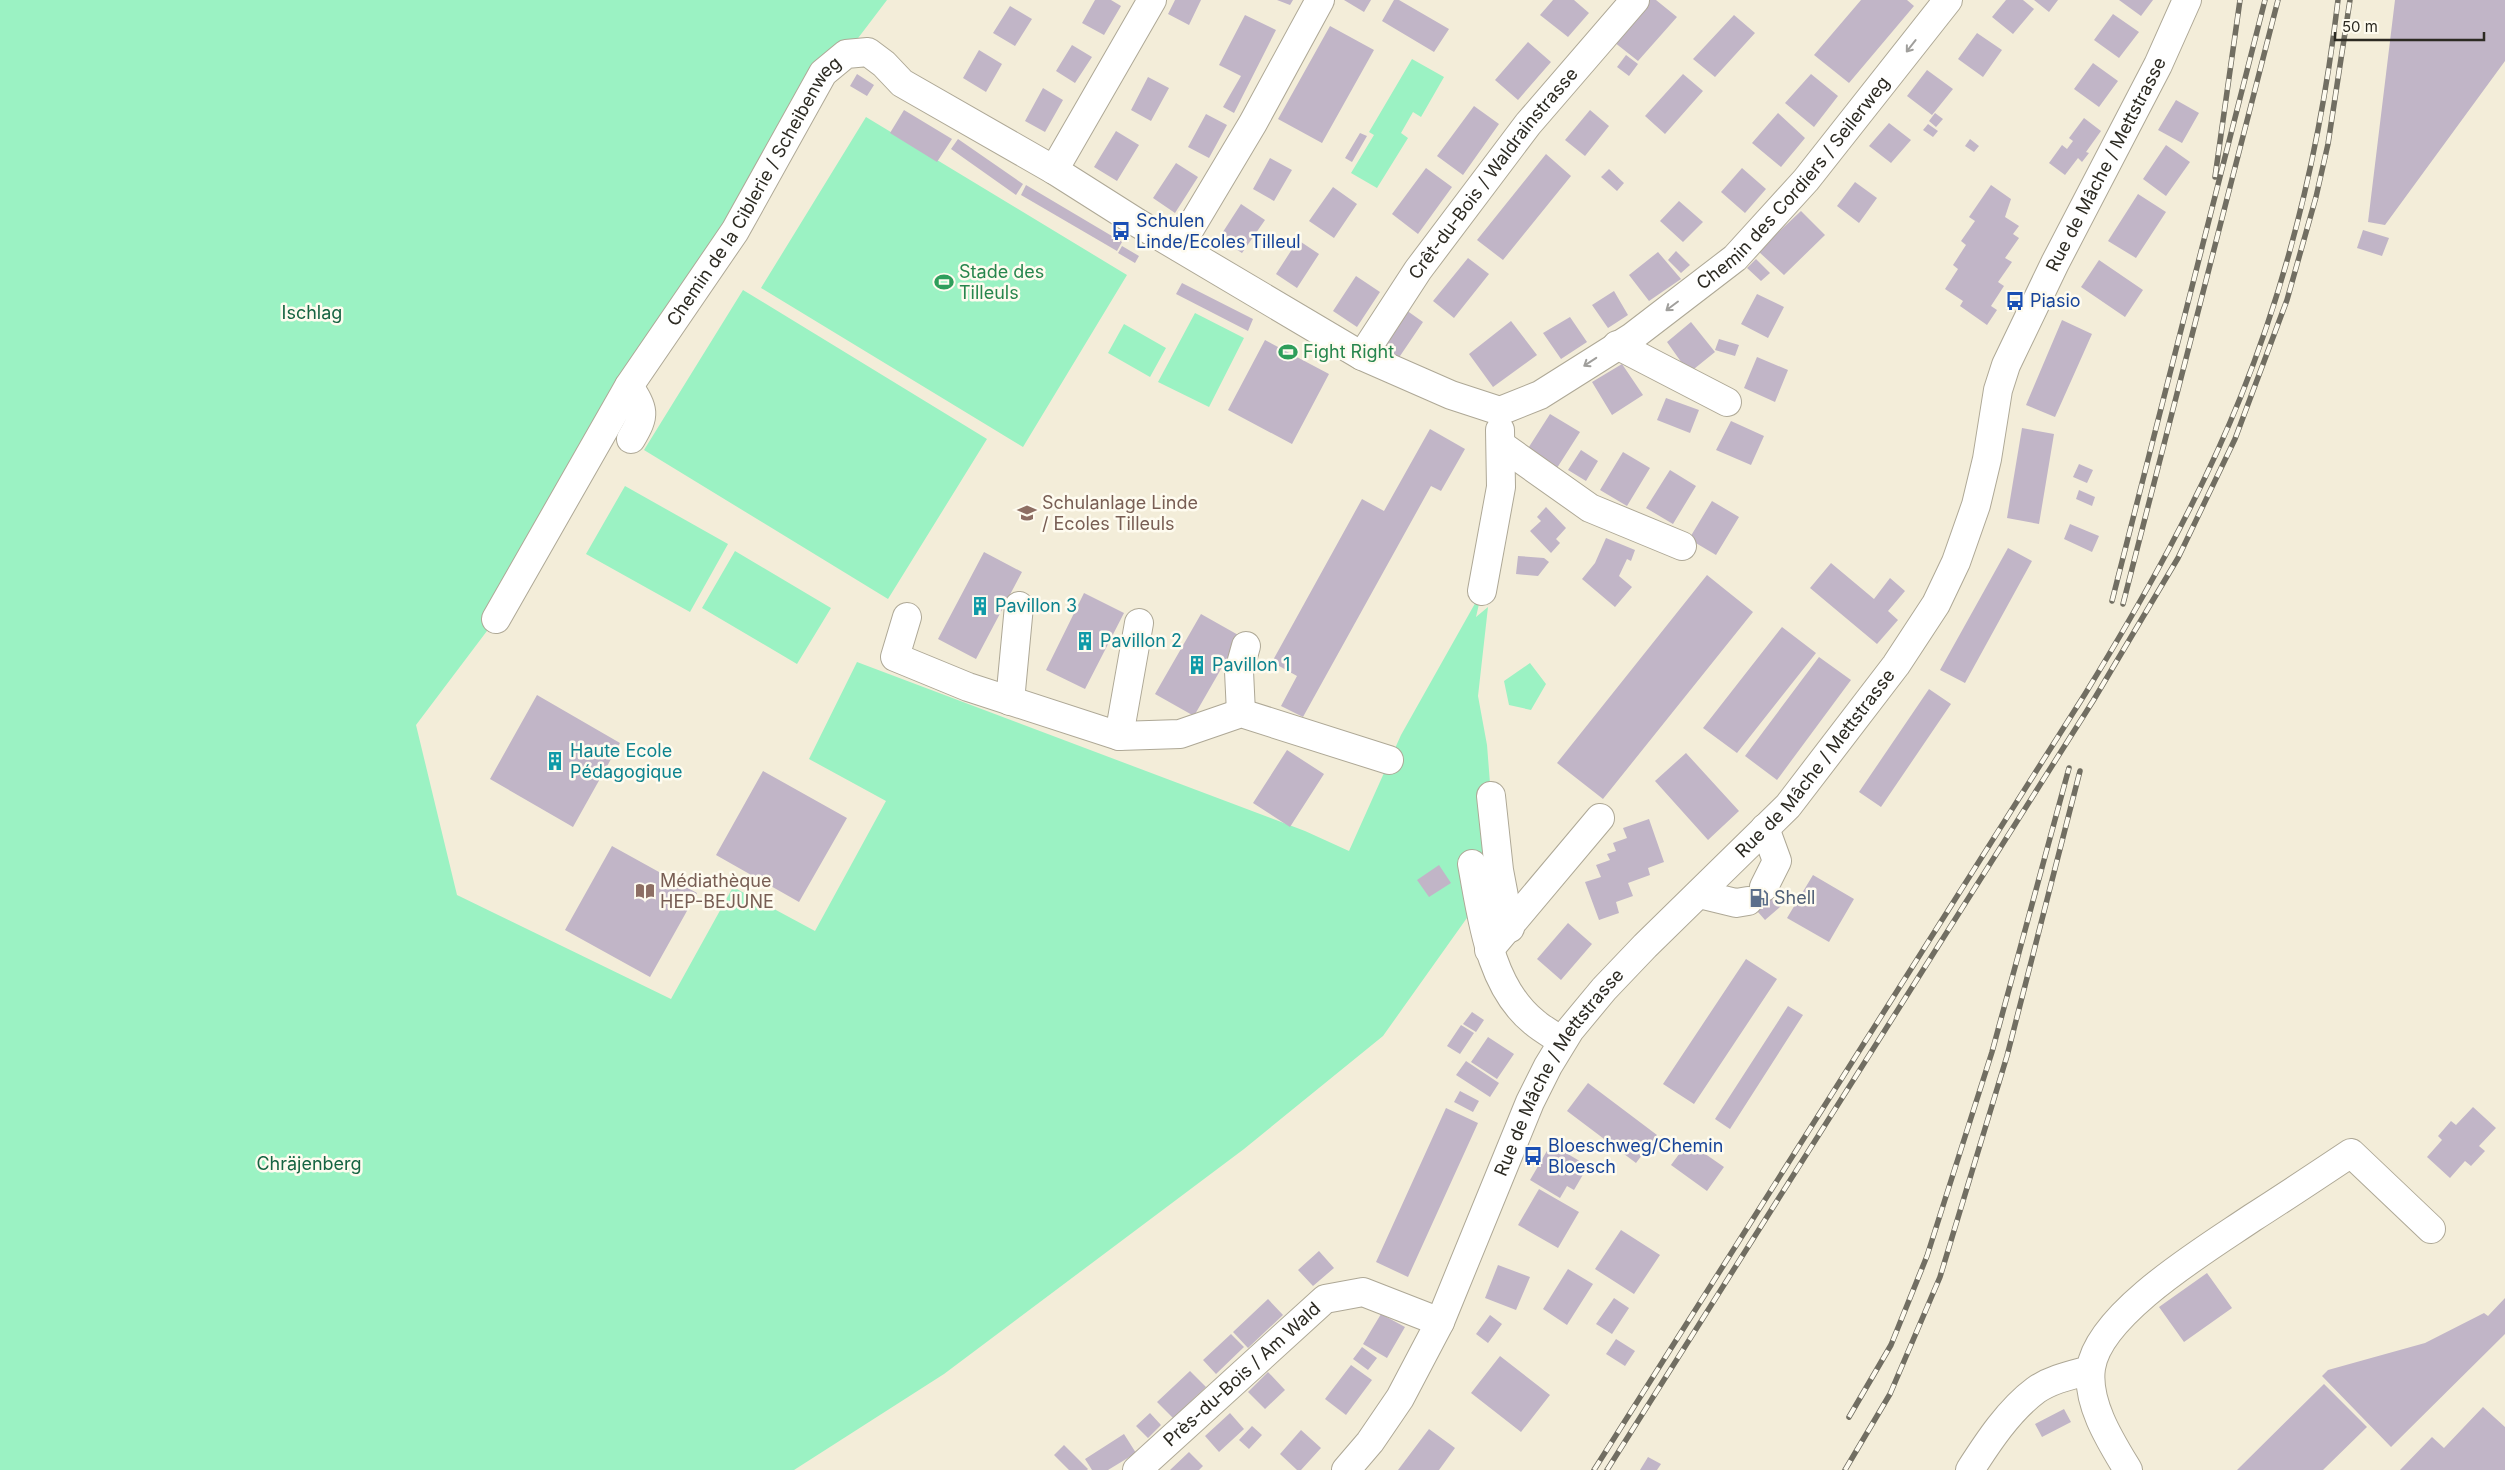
<svg xmlns="http://www.w3.org/2000/svg" width="2505" height="1470" font-family="Inter,sans-serif">
	<rect width="100%" height="100%" fill="#f3edd9"/>
	<path fill="#9bf2c3" d="M0,0h887l-41,54 -350,565 -80,106 41,170 214,104 62,-112 82,44 71,-130 -77,-42 48,-97 448,169 44,20 52,-116 81,-144 -6,26 12,-10 -10,89 9,49 4,51 -12,105 -96,135 -139,113 -300,225 -150,96h-794z
		M1412,59l32,18 -23,40 -8,-5 -12,21 7,5 -31,50 -26,-15 23,-38 -5,-3z
		M866,117l261,158 -104,172 -262,-159z
		M743,290l244,149 -99,160 -244,-149z
		M1195,313l49,25 -35,69 -51,-25z
		M1124,324l42,24 -16,29 -42,-24z
		M625,486l103,58 -38,68 -104,-58z
		M735,551l96,57 -34,56 -95,-56z
		M1530,663l16,21 -15,26 -22,-5 -5,-24z"/>
	<path fill="#c1b5c7" d="M1095,0h16l10,6 -17,29 -22,-12z
		M1175,0h26l-12,25 -21,-11z
		M1277,0h16l-3,5z
		M1344,0h27l-7,12z
		M1394,0h5l50,29 -15,23 -52,-31z
		M1553,0h21l15,13 -21,24 -28,-22z
		M1650,0h6l21,17 -39,44 -24,-19z
		M1861,0h46l7,6 -65,77 -35,-28z
		M2006,0h17l11,9 -21,25 -21,-17z
		M2034,0h24l-9,12z
		M2119,0h34l-12,16z
		M2395,0h110v61l-120,164 -17,-3z
		M1010,6l22,13 -17,27 -22,-13z
		M2113,14l26,18 -20,26 -25,-18z
		M1245,15l31,15 -42,83 -11,-6 18,-31 -22,-11z
		M1734,15l21,18 -40,44 -22,-18z
		M1330,26l44,24 -52,93 -44,-24z
		M1977,33l25,17 -19,27 -25,-18z
		M1528,42l23,20 -33,38 -23,-20z
		M1072,45l20,12 -17,26 -19,-12z
		M979,50l23,14 -16,28 -23,-14z
		M1626,55l12,9 -9,12 -12,-9z
		M2093,63l25,18 -19,26 -25,-18z
		M1927,70l26,19 -21,26 -25,-19z
		M857,74l17,11 -7,11 -17,-10z
		M1683,74l20,17 -38,43 -20,-18z
		M1811,74l27,22 -24,31 -29,-24z
		M1148,77l21,11 -18,33 -20,-11z
		M1043,88l20,12 -18,32 -20,-11z
		M2176,100l23,13 -17,30 -24,-13z
		M1474,106l25,18 -36,51 -26,-19z
		M904,110l48,29 -15,23 -47,-29z
		M1590,110l19,16 -24,30 -20,-16z
		M1778,113l27,25 -24,29 -29,-24z
		M1935,113l8,6 -7,8 -7,-6z
		M1206,114l21,11 -18,33 -21,-11z
		M2084,118l17,13 -15,21 3,1 -7,9 -4,-4 -13,17 -16,-12 13,-18 5,4 6,-8 -4,-3z
		M1889,123l22,17 -20,23 -22,-17z
		M1928,124l10,7 -5,6 -10,-7z
		M1116,131l23,14 -22,36 -23,-14z
		M1360,133l7,3 -15,26 -7,-4z
		M958,139l65,45 -7,11 -65,-46z
		M1970,139l9,7 -5,6 -9,-6z
		M2166,145l24,17 -24,34 -23,-17z
		M1546,154l25,22 -68,84 -26,-20z
		M1270,158l22,12 -18,31 -21,-12z
		M1176,163l22,14 -23,36 -22,-15z
		M1426,168l26,19 -34,47 -26,-20z
		M1742,168l24,21 -21,24 -24,-21z
		M1609,169l15,14 -7,8 -16,-14z
		M1855,182l22,16 -18,25 -22,-17z
		M1026,185l96,57 -5,9 -96,-56z
		M1991,185l20,14 -6,18 14,9 -6,8 6,4 -14,20 7,4 -14,20 6,4 -13,20 6,4 -10,15 -27,-19 3,-5 -18,-12 13,-20 -5,-4 13,-20 -5,-4 14,-20 -6,-4z
		M1333,187l24,17 -23,34 -25,-17z
		M2138,194l28,18 -30,46 -28,-17z
		M1679,201l24,21 -20,20 -23,-21z
		M1241,204l24,16 -23,33 -23,-15z
		M1801,211l24,24 -41,40 -26,-24z
		M2363,230l26,8 -7,18 -25,-8z
		M1298,240l21,14 -22,34 -21,-14z
		M1122,246l17,10 -4,7 -17,-10z
		M1676,251l14,14 -9,8 -13,-13z
		M1658,252l23,27 -32,22 -20,-26z
		M1468,258l21,16 -35,44 -21,-17z
		M1756,259l14,14 -9,8 -14,-13z
		M2099,260l44,30 -18,27 -44,-30z
		M1356,276l24,16 -23,35 -24,-16z
		M1182,283l71,36 -5,12 -72,-37z
		M1614,291l14,24 -20,13 -16,-23z
		M1757,294l27,13 -16,31 -27,-14z
		M1406,310l17,12 -25,37 -17,-12z
		M1570,317l17,25 -26,17 -18,-26z
		M2062,320l30,14 -37,83 -29,-12z
		M1511,321l26,34 -44,32 -24,-33z
		M1691,322l24,30 -26,21 -22,-31z
		M1719,339l20,6 -4,11 -20,-6z
		M1265,340l64,34 -37,70 -64,-34z
		M1757,357l31,13 -13,32 -31,-14z
		M1622,364l21,31 -31,20 -20,-33z
		M1666,398l33,12 -9,23 -33,-13z
		M1550,414l30,18 -23,36 -30,-18z
		M1731,421l33,15 -13,29 -35,-15z
		M2022,428l32,6 -15,90 -32,-6z
		M1430,429l35,20 -24,42 -10,-5 -128,231 -22,-11 16,-30 -25,-14 90,-163 22,12z
		M1581,450l17,11 -12,20 -18,-11z
		M1623,452l27,16 -23,38 -27,-16z
		M2079,464l14,6 -6,13 -14,-6z
		M1670,470l26,16 -23,38 -27,-16z
		M2079,490l16,7 -3,9 -16,-7z
		M1712,501l27,16 -23,38 -27,-16z
		M1546,507l20,21 -10,11 4,4 -9,10 -21,-22 11,-10 -4,-4z
		M2070,524l29,12 -7,16 -28,-13z
		M1606,538l29,12 -4,11 -4,-2 -8,17 13,11 -17,20 -33,-28 13,-16z
		M2008,548l24,13 -67,122 -25,-13z
		M984,552l38,20 -46,87 -38,-20z
		M1518,556l26,2 5,4 -11,14 -22,-2z
		M1831,563l43,36 16,-21 15,13 -17,20 10,9 -21,24 -67,-56z
		M1707,575l46,37 -150,187 -46,-36z
		M1084,593l40,20 -39,76 -39,-19z
		M1201,614l39,22 -46,80 -39,-22z
		M1782,627l34,26 -79,100 -34,-25z
		M1819,657l32,23 -74,100 -32,-24z
		M1929,689l22,15 -70,103 -22,-15z
		M537,695l83,48 -47,84 -83,-48z
		M1287,750l37,24 -34,53 -37,-24z
		M1686,753l53,58 -31,29 -53,-59z
		M763,771l84,47 -48,84 -83,-47z
		M1649,819l15,43 -16,6 2,7 -22,8 5,13 -17,6 3,11 -20,7 -14,-38 16,-5 -5,-12 14,-5 -3,-6 9,-3 -3,-8 14,-5 -4,-10z
		M612,846l85,47 -47,84 -85,-47z
		M1439,865l12,18 -22,14 -12,-17z
		M1813,875l41,24 -25,43 -42,-24z
		M1758,881l23,25 -16,14 -22,-25z
		M1568,923l24,21 -31,36 -24,-21z
		M1746,959l31,20 -83,125 -31,-20z
		M1788,1006l15,9 -73,114 -15,-10z
		M1472,1012l12,8 -8,12 -13,-8z
		M1461,1025l13,8 -14,21 -13,-8z
		M1488,1037l26,17 -17,25 -26,-17z
		M1466,1061l33,22 -9,14 -34,-22z
		M1588,1083l69,52 -21,28 -69,-52z
		M1460,1091l19,10 -6,11 -19,-10z
		M2473,1107l23,21 -17,18 6,5 -14,15 -6,-5 -15,17 -23,-21 15,-17 -4,-4 13,-15 5,4z
		M1446,1108l32,15 -70,154 -32,-15z
		M1688,1142l36,25 -17,24 -36,-26z
		M1551,1144l37,22 -14,24 -7,-4 -7,12 -30,-18z
		M1539,1189l40,23 -21,36 -40,-23z
		M1621,1230l39,25 -26,39 -39,-25z
		M1319,1251l15,17 -21,18 -15,-16z
		M1498,1265l32,12 -14,33 -31,-12z
		M1568,1269l25,15 -26,41 -24,-16z
		M2207,1273l25,35 -48,34 -25,-35z
		M1614,1298l15,10 -17,26 -16,-10z
		M2505,1298v36l-114,113 -69,-71 6,-6 97,-27 59,-30 4,3z
		M1268,1299l15,16 -35,33 -15,-16z
		M1381,1314l24,13 -18,31 -24,-14z
		M1490,1315l12,9 -14,19 -12,-9z
		M1231,1334l13,13 -28,27 -13,-14z
		M1616,1339l19,12 -10,15 -19,-12z
		M1362,1347l15,11 -9,12 -15,-11z
		M1500,1356l50,39 -29,37 -50,-39z
		M1351,1365l21,15 -26,35 -21,-16z
		M1190,1371l16,16 -33,31 -16,-16z
		M1268,1372l17,18 -20,19 -17,-17z
		M2324,1384l43,43 -44,43h-86z
		M2483,1407l22,20v43h-105l32,-33 12,11z
		M2064,1409l7,13 -29,15 -7,-13z
		M1150,1413l11,12 -13,13 -12,-12z
		M1230,1413l14,16 -25,23 -14,-16z
		M1252,1426l10,9 -13,14 -10,-9z
		M1429,1429l26,19 -16,22h-41z
		M1301,1430l20,18 -20,22h-4l-17,-16z
		M1124,1434l12,19 -28,17h-16l-7,-11z
		M1064,1445l24,24 -1,1h-18l-15,-15z
		M1189,1452l14,14 -4,4h-29z
		M1648,1457l13,7 -4,6h-17z"/>
	<g fill="none" stroke-linecap="round" stroke-linejoin="round">
		<g stroke="#aea896" stroke-width="30">
			<g id="minor">
				<path d="M1054,170l98,-170"/>
				<path d="M1179,247l74,-124 67,-123"/>
				<path d="M1617,345l110,57"/>
				<path id="s1" d="M1362,356l56,-86 110,-146 107,-124"/>
				<path d="M629,386c15,24 17,28 2,53"/>
				<path id="s2" d="M1500,411l40,-16 92,-58 103,-79 71,-78 142,-180"/>
				<path d="M1501,445l89,63 92,38"/>
				<path d="M1482,591l19,-104 -1,-57"/>
				<path d="M907,617l-12,40 73,30 151,49 61,-2 61,-21 148,47"/>
				<path id="s3" d="M496,619l133,-233 106,-155 88,-158 23,-19 22,-2 16,12 18,19 152,87 82,52 226,134 89,39 49,16"/>
				<path d="M1010,701l9,-95"/>
				<path d="M1241,713l-2,-42 7,-25"/>
				<path d="M1119,736l20,-113"/>
				<path d="M1491,796l8,74 11,58"/>
				<path d="M1472,864c10,53 17,122 62,158 8,7 19,13 28,19"/>
				<path d="M1764,887l13,-26 -12,-33"/>
				<path d="M1699,894l37,9 12,-2"/>
				<path d="M1489,950l111,-132"/>
				<path id="s4" d="M1137,1470l188,-171 38,-7 77,30"/>
				<path d="M1970,1470c18,-28 39,-60 66,-80 16,-11 36,-15 54,-20"/>
				<path d="M2128,1470c-17,-28 -42,-67 -37,-102 8,-55 117,-120 161,-150 33,-21 66,-43 99,-65l80,76"/>
			</g>
		</g>
		<g stroke="#aea896" stroke-width="30">
			<g id="major">
				<path id="s5" d="M1346,1470l24,-28 30,-44 40,-76 90,-220 18,-36 22,-36 34,-41 41,-43 143,-140 108,-141 40,-61 20,-42 20,-57 11,-46 11,-69 8,-25 49,-102 103,-198 29,-65"/>
			</g>
		</g>
		<use href="#minor" stroke="#fff" stroke-width="28"/>
		<use href="#major" stroke="#fff" stroke-width="28"/>
		<g stroke="#716e62" stroke-width="5.5">
			<path id="rail" d="M2215,177l25,-177
				M2112,601l153,-601
				M2123,604l155,-604
				M1849,1417l42,-72 36,-89 65,-204 77,-284
				M1594,1470l491,-776c59,-96 114,-194 156,-298 51,-127 81,-260 97,-396
				M1607,1470l486,-769 85,-143 57,-119 52,-139 29,-103 12,-53 22,-144
				M1845,1470l45,-76 50,-117 67,-221 73,-285"/>
		</g>
		<use href="#rail" stroke="#fefbef" stroke-width="4" stroke-dasharray="11" stroke-linecap="butt"/>
	</g>
	<defs><path id="oneway-shaft" d="M-6 0H5M1.5-3L5.5 0L1.5 3" fill="none" stroke-width="1.6" stroke-linecap="round" stroke-linejoin="round" transform="scale(1.25)"/></defs>
	<g stroke="#a09f9c">
		<use href="#oneway-shaft" transform="translate(1911 46) rotate(128)"/>
		<use href="#oneway-shaft" transform="translate(1672 306) rotate(143)"/>
		<use href="#oneway-shaft" transform="translate(1590 362) rotate(147)"/>
	</g>
	<defs>
		<g id="bus-bare" transform="scale(1.5)"><path d="M-5-6H5V4H4V6H2V4H-2V6H-4V4H-5ZM-3.5-4V0h7V-4ZM-3.5 1.2v1.5H-2V1.2ZM2 1.2v1.5H3.5V1.2Z" fill="#1a4fb4" stroke="#fefbef" stroke-width="2.5" paint-order="stroke"/></g>
		<g id="stadium-bare" transform="scale(1.5)"><path d="M0-5a6.5 5 0 1 0 0 10a6.5 5 0 1 0 0-10ZM-3.5-1.8h7v3.6h-7Z" fill="#2e9e5b" stroke="#fefbef" stroke-width="2.5" paint-order="stroke"/></g>
		<g id="school-bare" transform="scale(1.5)"><path d="M0-5L7-2L0 1L-7-2ZM-4 1L0 2.5L4 1V4Q0 6-4 4Z" fill="#8d6e63" stroke="#fefbef" stroke-width="2.5" paint-order="stroke"/></g>
		<g id="building-bare" transform="scale(1.5)"><path d="M-4-6H4V6H1V3H-1V6H-4ZM-2.5-4.3h1.7v1.8h-1.7ZM.8-4.3h1.7v1.8H.8ZM-2.5-1h1.7V.8h-1.7ZM.8-1h1.7V.8H.8Z" fill="#0f9aa8" stroke="#fefbef" stroke-width="2.5" paint-order="stroke"/></g>
		<g id="library-bare" transform="scale(1.5)"><path d="M-6-4Q-3-5.5-.7-3.5V5Q-3 3-6 4ZM6-4Q3-5.5 .7-3.5V5Q3 3 6 4Z" fill="#8d6e63" stroke="#fefbef" stroke-width="2.5" paint-order="stroke"/></g>
		<g id="fuel-bare" transform="scale(1.5)"><path d="M-5.5-6h7V0h2V4h1.3V-2.5L3-4.5l.8-.8L6-3V5H2.5V1h-1V6h-7ZM-4.2-4.7v3.2H.2V-4.7Z" fill="#5c6f8a" stroke="#fefbef" stroke-width="2.5" paint-order="stroke"/></g>
	</defs>
	<g fill-rule="evenodd">
		<use href="#bus-bare" x="1121" y="231"/>
		<use href="#stadium-bare" x="944" y="282"/>
		<use href="#bus-bare" x="2015" y="301"/>
		<use href="#stadium-bare" x="1288" y="352"/>
		<use href="#school-bare" x="1027" y="513"/>
		<use href="#building-bare" x="980" y="606"/>
		<use href="#building-bare" x="1085" y="641"/>
		<use href="#building-bare" x="1197" y="665"/>
		<use href="#building-bare" x="555" y="761"/>
		<use href="#library-bare" x="645" y="891"/>
		<use href="#fuel-bare" x="1759" y="898"/>
		<use href="#bus-bare" x="1533" y="1156"/>
	</g>
	<g text-anchor="middle" stroke-width="5" stroke-linejoin="round" paint-order="stroke">
		<g font-size="18" fill="#2c2a22" stroke="#fefbef">
			<text dy="6" stroke="none"><textPath href="#s5" startOffset="1534">Rue de Mâche / Mettstrasse</textPath></text>
			<text dy="6" stroke="none"><textPath href="#s1" startOffset="225">Crêt-du-Bois / Waldrainstrasse</textPath></text>
			<text dy="6" stroke="none"><textPath href="#s2" startOffset="376">Chemin des Cordiers / Seilerweg</textPath></text>
			<text dy="6" stroke="none"><textPath href="#s3" startOffset="500">Chemin de la Ciblerie / Scheibenweg</textPath></text>
			<text dy="6" stroke="none"><textPath href="#s5" startOffset="859">Rue de Mâche / Mettstrasse</textPath></text>
			<text dy="6" stroke="none"><textPath href="#s5" startOffset="454">Rue de Mâche / Mettstrasse</textPath></text>
			<text dy="6" stroke="none"><textPath href="#s4" startOffset="142">Près-du-Bois / Am Wald</textPath></text>
		</g>
		<g font-size="18" fill="#164399" stroke="#fefbef" text-anchor="start">
			<text x="1136" y="227">Schulen<tspan x="1136" dy="21">Linde/Ecoles Tilleul</tspan></text>
			<text x="2030" y="307">Piasio</text>
			<text x="1548" y="1152">Bloeschweg/Chemin<tspan x="1548" dy="21">Bloesch</tspan></text>
		</g>
		<g font-size="18" fill="#27864d" stroke="#fefbef" text-anchor="start">
			<text x="959" y="278">Stade des<tspan x="959" dy="21">Tilleuls</tspan></text>
			<text x="1303" y="358">Fight Right</text>
		</g>
		<g font-size="18" fill="#166442" stroke="#fefbef">
			<text x="312" y="319">Ischlag</text>
			<text x="309" y="1170">Chräjenberg</text>
		</g>
		<g font-size="18" fill="#785e54" stroke="#fefbef" text-anchor="start">
			<text x="1042" y="509">Schulanlage Linde<tspan x="1042" dy="21">/ Ecoles Tilleuls</tspan></text>
			<text x="660" y="887">Médiathèque<tspan x="660" dy="21">HEP-BEJUNE</tspan></text>
		</g>
		<g font-size="18" fill="#0d838f" stroke="#fefbef" text-anchor="start">
			<text x="995" y="612">Pavillon 3</text>
			<text x="1100" y="647">Pavillon 2</text>
			<text x="1212" y="671">Pavillon 1</text>
			<text x="570" y="757">Haute Ecole<tspan x="570" dy="21">Pédagogique</tspan></text>
		</g>
		<g font-size="18" fill="#4e5e75" stroke="#fefbef" text-anchor="start">
			<text x="1774" y="904">Shell</text>
		</g>
	</g>
	<path d="M2335 32v8h149v-8" fill="none" stroke="#2c2a22" stroke-width="2.5"/>
	<text x="2342" y="32" font-size="15" fill="#2c2a22" stroke="#fefbef" stroke-width="4" paint-order="stroke">50 m</text>
</svg>
